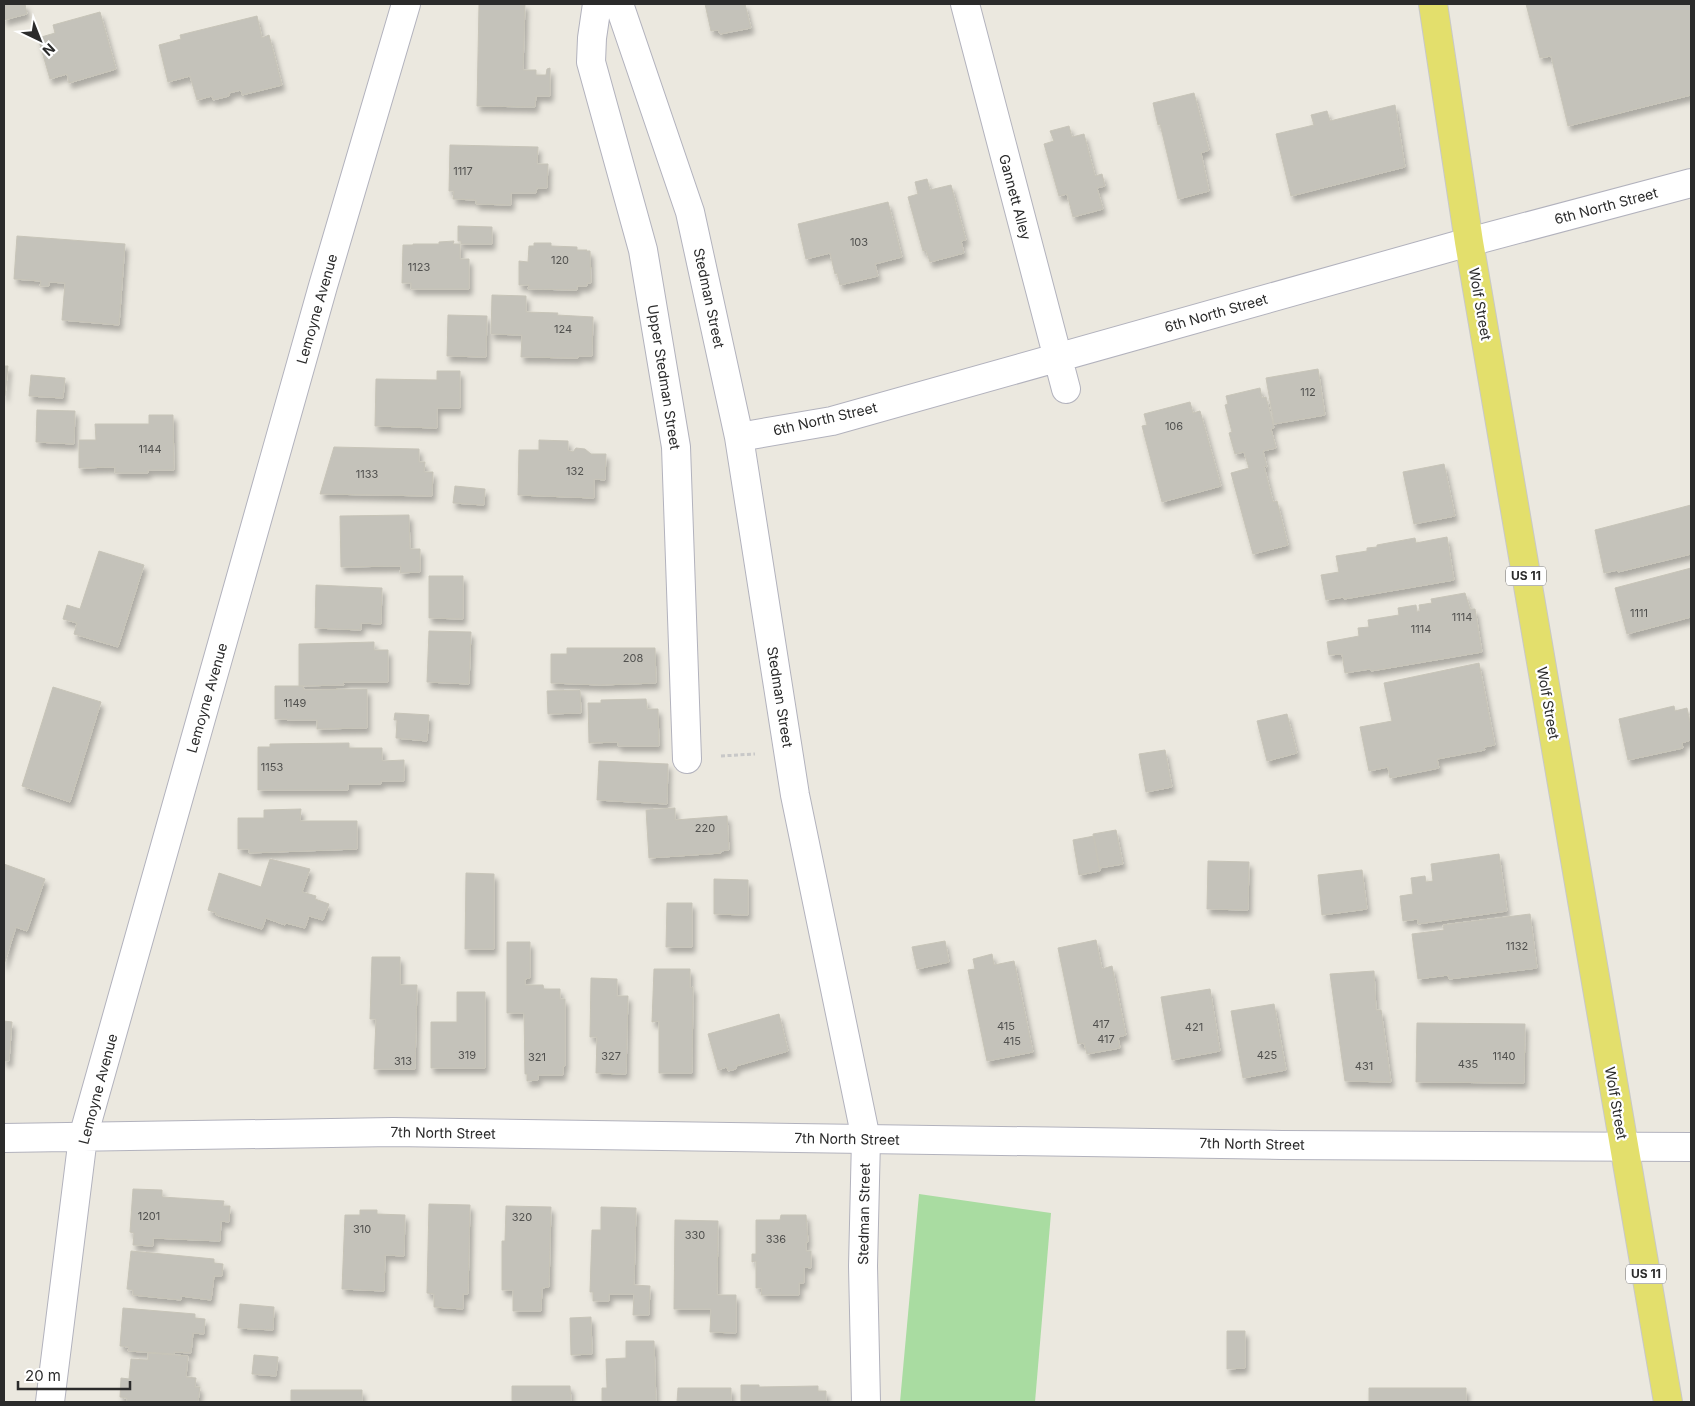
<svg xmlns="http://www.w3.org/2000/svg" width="1695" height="1406" font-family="Inter,sans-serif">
	<defs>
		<filter id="shadow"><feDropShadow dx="3" dy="5.5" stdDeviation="2.5" flood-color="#0004"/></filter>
	</defs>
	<rect width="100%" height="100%" fill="#ebe8df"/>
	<path fill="#a9dca1" d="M919,1194l132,19 -16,189h-135z"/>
	<path fill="#c4c2ba" stroke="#c7c4b8" filter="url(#shadow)" d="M4,4h21l2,10 -23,6z
		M479,4h46l-2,66h13v5h10l1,-6 3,-1v28h-14l-1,11 -58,-1z
		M705,4h40l6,24 -31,6 -2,-4 -7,1z
		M1526,4h165v91l-123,31 -17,-70 -11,2z
		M100,12l16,57 -47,14 -2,-9 -17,5 -12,-41 17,-5 -2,-8z
		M257,16l5,22 7,-3 13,50 -40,10 -1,-5 -12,3v3l-16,4 -1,-4 -15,4 -7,-24 -22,6 -9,-37 22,-6 -1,-4z
		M1194,93l15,57 -8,3 8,38 -31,8 -18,-75 -2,1 -5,-22z
		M1395,105l10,62 -114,29 -15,-62 38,-9 -3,-10 16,-4 3,10z
		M1069,126l3,11 12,-3 11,42 7,-2 3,12 -8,2 6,21 -30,8 -6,-23 -8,2 -15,-52 10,-3 -4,-10z
		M450,145l88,2 -1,17h11l-1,24h-10l-1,5h-25v12l-35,-1v-4l-23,-1 1,-8h-5z
		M927,179l3,11 21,-5 15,55 -5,1 3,12 -34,9 -4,-12 -3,1 -15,-54 10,-3 -3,-12z
		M888,202l14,55 -27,7 3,12 -38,9 -3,-12 -2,1 -5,-21 -24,6 -8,-35z
		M458,226l34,1v17h-31v-3h-3z
		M17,236l108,8 -6,81 -57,-5 3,-37 -16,-1v4h-9l1,-5 -27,-2z
		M454,241l-1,3h7v15h9v30h-58v-6h-9l1,-38h10v-1h26v-2z
		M534,243h17v3l26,1v3h10l-1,1h4l1,32h-4v3h-10v4l-49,-1 1,-4h-10v-24l9,1 1,-16h5z
		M492,295l34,1v16l32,1 -1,2 36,2 -1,39h-14v2l-57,-1 1,-22 -31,-1z
		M448,315l39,1 -1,41 -39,-1z
		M4,366h4l-3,30h-1z
		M1318,369l7,46 -51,9 -8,-46z
		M437,371h23v37h-23v20l-62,-2 1,-47 61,1z
		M31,375l34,3 -2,20 -34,-2z
		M1260,388l2,10 4,-1 8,31 -3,1 5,19 -13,3 4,16 -3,-1 9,36 4,-1 11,44 -35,9 -22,-81 18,-5 -5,-16 -9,2 -6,-21 3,-1 -7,-27 3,-1 -2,-8z
		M1190,402l3,11 7,-2 21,75 -59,16 -20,-76 5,-1 -3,-11z
		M37,410l38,1 -1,33 -38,-2z
		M149,415h24l1,55h-26v3h-33v-6l-36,1v-28h17l-1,-16h54z
		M539,440l29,1v9l5,2 3,-4 9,1 6,5h15l-1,26 -11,-1v19l-76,-3 1,-45h20z
		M334,447l85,2v13h6l-1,10h9l-1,24 -112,-2z
		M1444,464l11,52 -41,8 -11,-52z
		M455,486l30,3 -1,16 -31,-2z
		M1691,505v49l-73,18v-2l-14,3 -9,-43z
		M409,515l1,34h10v23l-20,1 1,-7 -60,1 -1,-51z
		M1447,537l7,43 -110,19v-2l-18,3 -5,-25 18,-3 -3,-16 31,-5v-3l10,-1v-2l38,-7 1,5z
		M99,551l45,14 -26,82 -44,-13 3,-11 -14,-4 4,-14 13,4z
		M1691,568v49l-64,17 -12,-46z
		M429,576h34v43l-34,-1z
		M316,585l66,3 -1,36 -20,-1v7l-46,-2z
		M1465,593l5,16h5l7,43 -111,19 -1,-2 -25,4 -3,-19 -13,1 -2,-13 32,-6 -1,-8 11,-1 -1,-7 31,-5 -1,-7 18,-3 1,7 3,-1 -1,-6 13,-2 -1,-4z
		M429,631l42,1 -2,52 -42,-2z
		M374,642v8h14v32h-45l1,3 -45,1v-42z
		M567,648h88l1,35 -55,2 -50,-2v-29h16z
		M1479,663l16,82 -11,2 1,3 -48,9 2,9 -49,10 -2,-11 -19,4 -9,-44 32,-6 -8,-38z
		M275,686h28l1,4 63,-1v39l-50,1v-9h-30v-1h-12z
		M53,687l48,15 -31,100 -48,-16z
		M580,690l1,23 -33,1 -1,-23z
		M646,699l1,10h11l1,37h-41v-4l-29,1 -1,-40h13v-3z
		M1674,706l1,5 12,-3 4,19v13l-9,3 1,5 -55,12 -9,-41z
		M395,713l34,2 -2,26 -31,-3 1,-18h-3z
		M1287,714l10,39 -30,8 -10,-40z
		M349,743v5h33v13l22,-1v21h-23v3h-33v6h-90v-43h12v-3z
		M1165,750l7,37 -26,5 -7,-38z
		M599,761l69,3 -1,40 -70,-4z
		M675,808v12l52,-4 2,34 -9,1 1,2 -72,5 -3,-48z
		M301,809l-1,12h57v28l-108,4v-4h-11v-31h26v-8z
		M1116,830l7,34 -24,4 -6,-34z
		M1094,836l6,35 -21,4 -6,-35z
		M1499,854l8,57 -89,13v-5l-15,2 -3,-25 13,-2 -2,-16 14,-2 1,6 7,-1 -2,-17z
		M270,859l40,10 -8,23 14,4 -1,3 14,5 -6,16 -14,-4 -4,12 -19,-5 -1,2 -19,-7 -4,11 -46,-14v-2l-8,-3 11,-37 42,14z
		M1208,861l41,1 -1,48 -41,-1z
		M4,864l41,15 -18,52 -11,-4 -12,38z
		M1362,870l5,39 -45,6 -4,-40z
		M466,873l28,1v75h-29z
		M714,879l34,1v35l-34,-1z
		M667,903h25v44h-26z
		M1530,914l7,54 -88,11 -1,-4 -30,4 -6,-45 32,-4 -1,-5z
		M1096,940l6,29 10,-3 14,69 -8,2 2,11 -33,6 -3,-11 -6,1 -20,-96z
		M945,941l4,21 -32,7 -5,-22z
		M507,942h23v36l-5,1v6h18l1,4h16v10h5v67h-2v9h-25v5l-11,1v-7h-2l-1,-61h-17z
		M992,954l2,11 20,-4 19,91 -46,9 -19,-91 7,-1 -2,-10z
		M372,957h28v28h17l-2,84h-41l2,-50h-6z
		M654,969h36v19l3,-1 -1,86h-33v-52l-7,1z
		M1374,971l2,39h5l10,72 -46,-1 -15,-107z
		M591,978l26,1v17h11l-2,78 -30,-1 1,-36h-7z
		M1210,989l10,62 -48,9 -11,-63z
		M457,992h28v76h-54v-46h26z
		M1274,1004l12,66 -43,8 -12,-67z
		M779,1014l9,37 -52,15v3l-8,2 -1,-4 -9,3 -10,-36z
		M4,1021l8,1 -3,39h-5z
		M1417,1023l108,1 -1,59 -108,-1z
		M133,1189l29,1v7l62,4 -1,5h7l-1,16 -8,-1 -1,20 -67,-3v8l-20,-1 1,-12 -4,-1z
		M429,1204l41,1 -2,89h-5v15l-29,-2v-13l-7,-1z
		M506,1206l45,1 -2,80 -7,1 -1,23h-28v-21h-11v-49h3z
		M601,1207l35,1 -2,77 16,1 -1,29h-16l1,-21h-25v7h-16v-9h-3l2,-62h9z
		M360,1210h17v4l28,1 -1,41 -19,-1 -1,36 -42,-2 3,-74h15z
		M781,1215h25l2,27h-2v9h5v17l-7,-1v16h-5v12h-38l1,-7h-6v-27l-4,1v-8h4v-34h24z
		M675,1220l43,1 -1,74h19v38l-26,-1 1,-23h-37z
		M131,1251l83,8v4l9,1 -1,12h-8l-3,24 -30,-4v4l-48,-5v-5l-6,-1z
		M240,1304l34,3 -1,23 -35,-2z
		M123,1308l72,6v4l10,1 -1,15 -11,-1 -2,20 -17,-1v2l-46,-3 1,-4 -9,-1z
		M591,1317l1,37 -21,1 -1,-37z
		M1227,1331h18v37l-18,1z
		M626,1341h28l2,61h-54v-14h5l-1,-29 20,-1z
		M148,1353l40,3 -2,21 10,1 -1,9h5l-2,15h-71v-4l-7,-1 1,-19 8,1 2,-20 17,1z
		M254,1355l24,2 -2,19 -24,-2z
		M741,1385h18v2l59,-1v5h8v11l-85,-1z
		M512,1386h58l1,16h-59z
		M678,1388h53v14h-54z
		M1369,1388h97v14h-97z
		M291,1390h71v12h-71z"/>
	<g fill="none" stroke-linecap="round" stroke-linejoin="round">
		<g stroke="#b2b2bd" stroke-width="30">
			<path id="minor" d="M597,4l-5,34 -1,24 52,188 33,197 11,312
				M619,4l71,208 49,225 56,358 71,344 -3,127 3,136
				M965,4l101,385
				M739,437l93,-16 637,-179 222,-59
				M83,1137l240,-851 83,-282"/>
		</g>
		<g stroke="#b2b2bd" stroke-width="30">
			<path id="tertiary" d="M4,1138l389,-6 889,13 409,2
				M50,1402l33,-265"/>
		</g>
		<g stroke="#c8c8c8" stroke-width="30">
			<path id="primary" d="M1433,4l36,238 199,1160"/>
		</g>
		<path stroke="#c8c8c8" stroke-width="3" stroke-dasharray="4 2.5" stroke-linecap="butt" d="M721,756l34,-2"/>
		<use href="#minor" stroke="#fff" stroke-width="28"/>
		<use href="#tertiary" stroke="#fff" stroke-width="28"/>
		<use href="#primary" stroke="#e3df6c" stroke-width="28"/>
	</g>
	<g text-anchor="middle" stroke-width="4.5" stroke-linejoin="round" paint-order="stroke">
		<g font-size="11" fill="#51514f">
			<text x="463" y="175">1117</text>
			<text x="859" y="246">103</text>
			<text x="560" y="264">120</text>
			<text x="419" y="271">1123</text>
			<text x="563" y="333">124</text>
			<text x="1308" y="396">112</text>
			<text x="1174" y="430">106</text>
			<text x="150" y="453">1144</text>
			<text x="575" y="475">132</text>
			<text x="367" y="478">1133</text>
			<text x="1639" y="617">1111</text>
			<text x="1462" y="621">1114</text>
			<text x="1421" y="633">1114</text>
			<text x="633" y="662">208</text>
			<text x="295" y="707">1149</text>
			<text x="272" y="771">1153</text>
			<text x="705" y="832">220</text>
			<text x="1517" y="950">1132</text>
			<text x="1101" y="1028">417</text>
			<text x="1006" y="1030">415</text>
			<text x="1194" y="1031">421</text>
			<text x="1106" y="1043">417</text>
			<text x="1012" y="1045">415</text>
			<text x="467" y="1059">319</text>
			<text x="1267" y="1059">425</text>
			<text x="611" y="1060">327</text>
			<text x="1504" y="1060">1140</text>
			<text x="537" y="1061">321</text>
			<text x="403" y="1065">313</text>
			<text x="1468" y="1068">435</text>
			<text x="1364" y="1070">431</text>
			<text x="149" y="1220">1201</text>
			<text x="522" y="1221">320</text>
			<text x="362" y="1233">310</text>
			<text x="695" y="1239">330</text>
			<text x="776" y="1243">336</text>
		</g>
		<g fill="#fff" stroke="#6b6b6b" stroke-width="1">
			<rect x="1506" y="566.5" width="40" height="19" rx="4"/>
			<rect x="1626" y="1264.5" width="40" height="19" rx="4"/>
		</g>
		<g font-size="12" font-weight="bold" fill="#2b2b2b">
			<text x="1526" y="580">US 11</text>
			<text x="1646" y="1278">US 11</text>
		</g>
		<g font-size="14" fill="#2b2b2b" stroke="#fff">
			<text transform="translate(1015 197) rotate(75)" y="5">Gannett Alley</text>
			<text transform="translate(1606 206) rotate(-15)" y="5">6th North Street</text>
			<text transform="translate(709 298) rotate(78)" y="5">Stedman Street</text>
			<text transform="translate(1480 304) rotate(80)" y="5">Wolf Street</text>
			<text transform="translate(317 309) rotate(-74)" y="5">Lemoyne Avenue</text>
			<text transform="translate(1216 313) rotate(-16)" y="5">6th North Street</text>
			<text transform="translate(664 377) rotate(81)" y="5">Upper Stedman Street</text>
			<text transform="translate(825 419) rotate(-13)" y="5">6th North Street</text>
			<text transform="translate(780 697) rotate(81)" y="5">Stedman Street</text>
			<text transform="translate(207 698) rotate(-74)" y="5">Lemoyne Avenue</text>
			<text transform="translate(1548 703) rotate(80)" y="5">Wolf Street</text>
			<text transform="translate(98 1089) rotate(-75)" y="5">Lemoyne Avenue</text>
			<text transform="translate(1616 1103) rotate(80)" y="5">Wolf Street</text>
			<text transform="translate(443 1133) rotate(1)" y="5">7th North Street</text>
			<text transform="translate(847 1139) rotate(1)" y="5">7th North Street</text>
			<text transform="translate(1252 1144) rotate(1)" y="5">7th North Street</text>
			<text transform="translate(864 1214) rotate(-89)" y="5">Stedman Street</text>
		</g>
	</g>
	<rect width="1695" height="1406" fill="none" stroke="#2b2b2b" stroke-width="10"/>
	<g transform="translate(40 40) rotate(137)" stroke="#ffffff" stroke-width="4" paint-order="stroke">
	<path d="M0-4L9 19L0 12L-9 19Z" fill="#2b2b2b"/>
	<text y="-8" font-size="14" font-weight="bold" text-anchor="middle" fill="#2b2b2b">N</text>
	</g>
	<path d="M18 1381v8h112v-8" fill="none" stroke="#2b2b2b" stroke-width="2.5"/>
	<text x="25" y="1381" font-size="15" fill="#2b2b2b" stroke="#ffffff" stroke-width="4" paint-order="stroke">20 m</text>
</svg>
